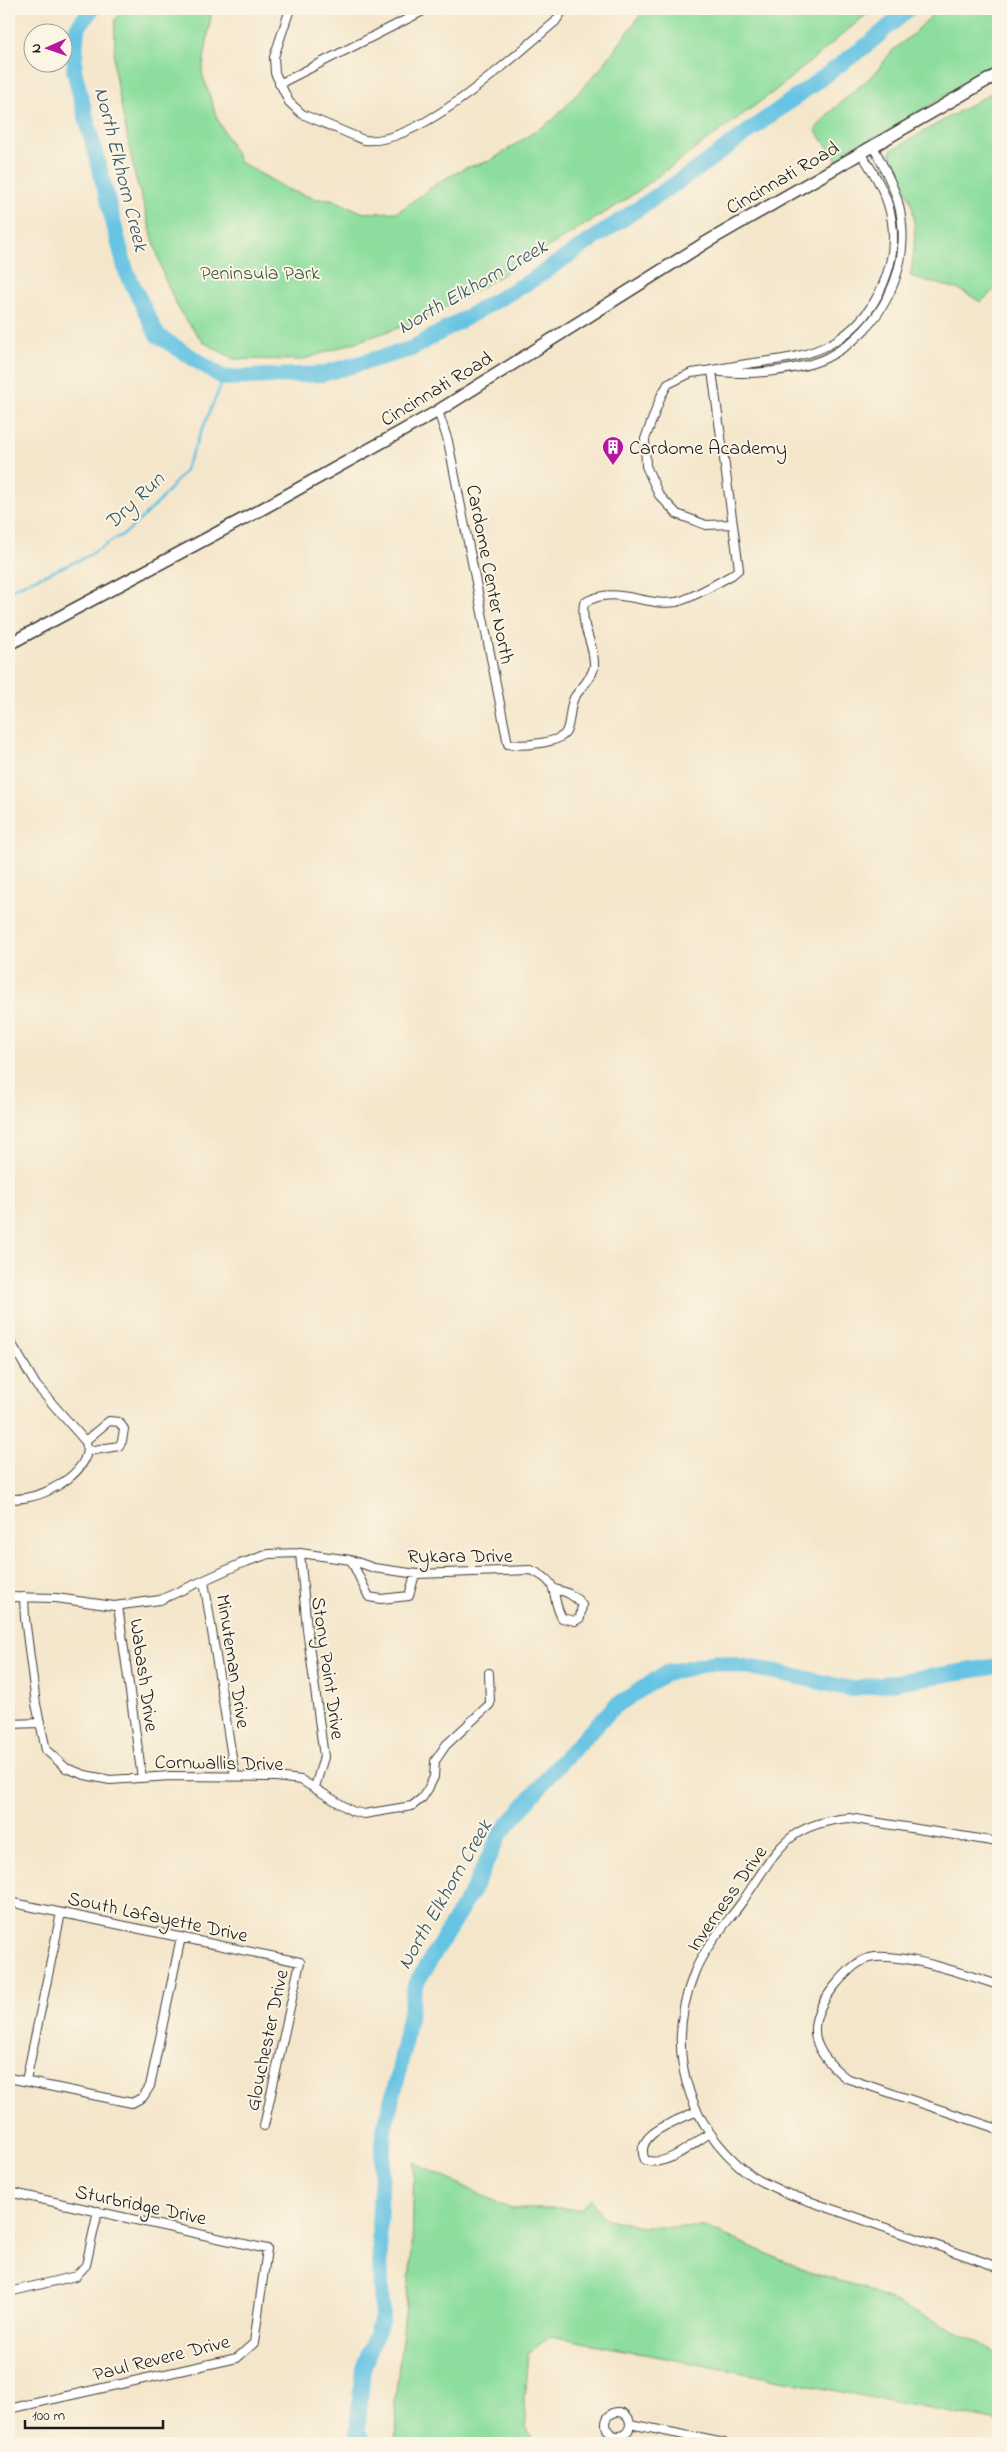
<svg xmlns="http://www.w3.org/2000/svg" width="1007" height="2452" font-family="'Indie Flower',sans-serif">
	<rect width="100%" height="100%" fill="#fcf5e5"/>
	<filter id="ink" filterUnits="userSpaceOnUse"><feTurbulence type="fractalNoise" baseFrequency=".02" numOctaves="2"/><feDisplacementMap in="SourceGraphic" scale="10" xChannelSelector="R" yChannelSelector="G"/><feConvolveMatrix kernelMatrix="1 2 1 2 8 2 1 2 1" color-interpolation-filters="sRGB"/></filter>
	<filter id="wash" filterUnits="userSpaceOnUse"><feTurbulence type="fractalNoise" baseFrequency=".0096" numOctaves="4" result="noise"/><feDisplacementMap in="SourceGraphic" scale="20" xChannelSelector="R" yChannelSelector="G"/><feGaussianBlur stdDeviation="1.12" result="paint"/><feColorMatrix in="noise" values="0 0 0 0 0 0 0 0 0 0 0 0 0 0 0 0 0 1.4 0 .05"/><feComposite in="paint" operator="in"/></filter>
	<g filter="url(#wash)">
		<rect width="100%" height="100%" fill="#f4e6cb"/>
		<path fill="#8dde9e" stroke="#547d5d" d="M127,9h85l-10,64 15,45 23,44 49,28 28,9h14l33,14 34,-1 41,-30 26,-14 25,-7 64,-42 47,-51 44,-59h228l-97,81 -152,111 -152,92 -56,29 -114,38 -68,-1 -31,-17 -23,-30 -16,-35 -29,-102 -21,-105 1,-51z
			M938,9h60v55l-160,97 -23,-31 15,-18 45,-39 18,-23 19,-15z
			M998,89v197l-17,16 -21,-12 -50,-14c5,-23 7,-51 1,-74 -6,-17 -16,-32 -21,-51z
			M414,2162l97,47h69l12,-10 11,19 38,9h65l105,46 47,13 82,37 58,30v69l-447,-86 -23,17 -4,48 2,26 10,16h-140l-1,-43 17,-147z"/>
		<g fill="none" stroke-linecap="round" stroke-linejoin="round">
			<path stroke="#65c3e3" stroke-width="2.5" d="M9,590l75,-32 43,-26 30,-28 27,-32 40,-94"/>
			<path stroke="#65c3e3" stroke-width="16" d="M92,9l-15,19 -3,43 52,200 31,64 67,43 98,-4 89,-25 121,-69 168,-113 167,-122 42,-36
				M365,2443l-8,-10 6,-65 19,-49 -3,-93 5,-97 14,-53 17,-91 58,-95 27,-56 59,-70 55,-57 52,-34 49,-11 62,10 74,17 147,-23"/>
		</g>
	</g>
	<g filter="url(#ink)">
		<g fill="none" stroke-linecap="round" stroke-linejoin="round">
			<g stroke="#3c3a36" stroke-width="10">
				<path id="minor" d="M290,9l-16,48 1,16 14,29 13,12 62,26c54,7 150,-84 191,-118l9,-13
					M279,84l148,-75
					M721,372c29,3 78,-1 105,-14 57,-28 89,-94 72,-156 -5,-19 -16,-38 -25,-56
					M438,411l10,30 60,303c12,2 51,0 58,-12 5,-10 3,-24 8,-34 6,-10 19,-20 20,-32 1,-23 -14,-37 -10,-63 32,-19 59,4 92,-1 13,-2 43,-20 56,-27l7,-6 -27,-198
					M733,524l-27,1 -29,-11 -18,-19 -13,-29 -1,-27 16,-43 7,-12 23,-11c17,-2 33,-5 49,-8 32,-5 64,-6 92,-22 46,-26 71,-85 57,-135 -5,-19 -17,-38 -28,-55
					M9,1331l1,10
					M9,1339l27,46 50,57c7,27 -34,51 -57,55 -7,2 -14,2 -20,2
					M85,1441l24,-20 10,1 5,7 -2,12 -3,5 -31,5
					M300,1553l7,76 17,128 -9,30
					M351,1560l18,37 12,2 28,-3 6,-22
					M204,1581l31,195
					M9,1597l47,1 58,8 46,-6 80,-36 29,-10 31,-1 51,7 23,8 43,6 114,-4c32,14 18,25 31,48l13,3 5,-3 2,-13c-7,-10 -16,-13 -27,-16
					M24,1597l1,21 11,86 10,46 20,18 19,7 25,5 60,-4 106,1 25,3 51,31 12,3 48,-8 10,-8 6,-9 6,-12 1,-16 11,-16 44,-41 -1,-31
					M118,1606l24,172
					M9,1724l31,-1
					M998,1842l-149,-24c-65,6 -73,35 -107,84 -16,22 -36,43 -47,69 -31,76 -10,152 54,203 10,8 23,12 34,18l215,75
					M9,1902l291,60 -36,164
					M998,1985c-33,-11 -88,-30 -123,-28 -17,2 -26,13 -37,25 -32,37 -32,65 8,96l152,51
					M9,2078l123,25 11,-6 7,-11 31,-149
					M26,2081l35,-168
					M697,2111c-19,10 -65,22 -52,49 21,8 47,-16 65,-27
					M9,2192l258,57 -13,94 -17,15 -228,51
					M9,2292l67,-16 10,-11 12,-54
					M606 2424a12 12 0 1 1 24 0a12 12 0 1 1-24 0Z
					M630,2424l94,19"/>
			</g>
			<g stroke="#3c3a36" stroke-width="14">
				<path id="primary" d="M9,644l253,-135 176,-98 267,-168 293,-169"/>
			</g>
			<use href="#minor" stroke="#fff" stroke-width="8"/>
			<use href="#primary" stroke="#fff" stroke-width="11"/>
		</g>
	</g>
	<defs>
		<g id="building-pin" transform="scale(1.125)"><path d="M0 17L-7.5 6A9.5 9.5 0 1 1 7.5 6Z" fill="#b5179e" stroke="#fcf5e5"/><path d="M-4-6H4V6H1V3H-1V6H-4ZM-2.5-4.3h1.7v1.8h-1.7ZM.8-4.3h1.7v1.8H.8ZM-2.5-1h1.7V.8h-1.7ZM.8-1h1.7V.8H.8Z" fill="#fff"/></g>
	</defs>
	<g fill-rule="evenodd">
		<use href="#building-pin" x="613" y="447"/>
	</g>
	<g text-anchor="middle" stroke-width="4" stroke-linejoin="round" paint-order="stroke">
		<g font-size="20" fill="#1c1c1c" stroke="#fcf5e5">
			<text transform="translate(782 177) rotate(-30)" y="7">Cincinnati Road</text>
			<text transform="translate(436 388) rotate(-31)" y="7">Cincinnati Road</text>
			<text transform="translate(491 574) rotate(79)" y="7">Cardome Center North</text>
			<text x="460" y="1562">Rykara Drive</text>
			<text transform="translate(234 1661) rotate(81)" y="7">Minuteman Drive</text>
			<text transform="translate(329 1668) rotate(82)" y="7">Stony Point Drive</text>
			<text transform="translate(145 1675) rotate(82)" y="7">Wabash Drive</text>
			<text transform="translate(219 1762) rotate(1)" y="7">Cornwallis Drive</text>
			<text transform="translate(726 1898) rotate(-55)" y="7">Inverness Drive</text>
			<text transform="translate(158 1916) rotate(12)" y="7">South Lafayette Drive</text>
			<text transform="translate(266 2040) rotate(-78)" y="7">Glouchester Drive</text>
			<text transform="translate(141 2204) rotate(12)" y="7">Sturbridge Drive</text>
			<text transform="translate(161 2357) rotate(-14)" y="7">Paul Revere Drive</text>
		</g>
		<g font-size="20" fill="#3e5643" stroke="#fcf5e5">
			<text x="260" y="279">Peninsula Park</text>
		</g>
		<g font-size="20" fill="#1c1c1c" stroke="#fcf5e5" text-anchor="start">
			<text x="629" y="454">Cardome Academy</text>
		</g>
		<g font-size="21" font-style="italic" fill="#365662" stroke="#fcf5e5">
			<text transform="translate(122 169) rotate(76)" y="7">North Elkhorn Creek</text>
			<text transform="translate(472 286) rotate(-30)" y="7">North Elkhorn Creek</text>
			<text transform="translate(134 500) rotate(-43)" y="7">Dry Run</text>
			<text transform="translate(444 1894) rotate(-60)" y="7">North Elkhorn Creek</text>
		</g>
	</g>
	<rect width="1007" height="2452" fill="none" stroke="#fcf5e5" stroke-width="30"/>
	<g transform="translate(48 48) rotate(268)"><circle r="24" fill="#fcf5e5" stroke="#a29e95"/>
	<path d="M0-4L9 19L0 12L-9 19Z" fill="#b5179e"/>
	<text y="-8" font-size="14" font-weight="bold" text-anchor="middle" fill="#1c1c1c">N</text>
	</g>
	<path d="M25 2420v8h138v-8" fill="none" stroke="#1c1c1c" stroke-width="2.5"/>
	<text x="32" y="2420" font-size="15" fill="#1c1c1c" stroke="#fcf5e5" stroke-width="4" paint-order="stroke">100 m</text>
</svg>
